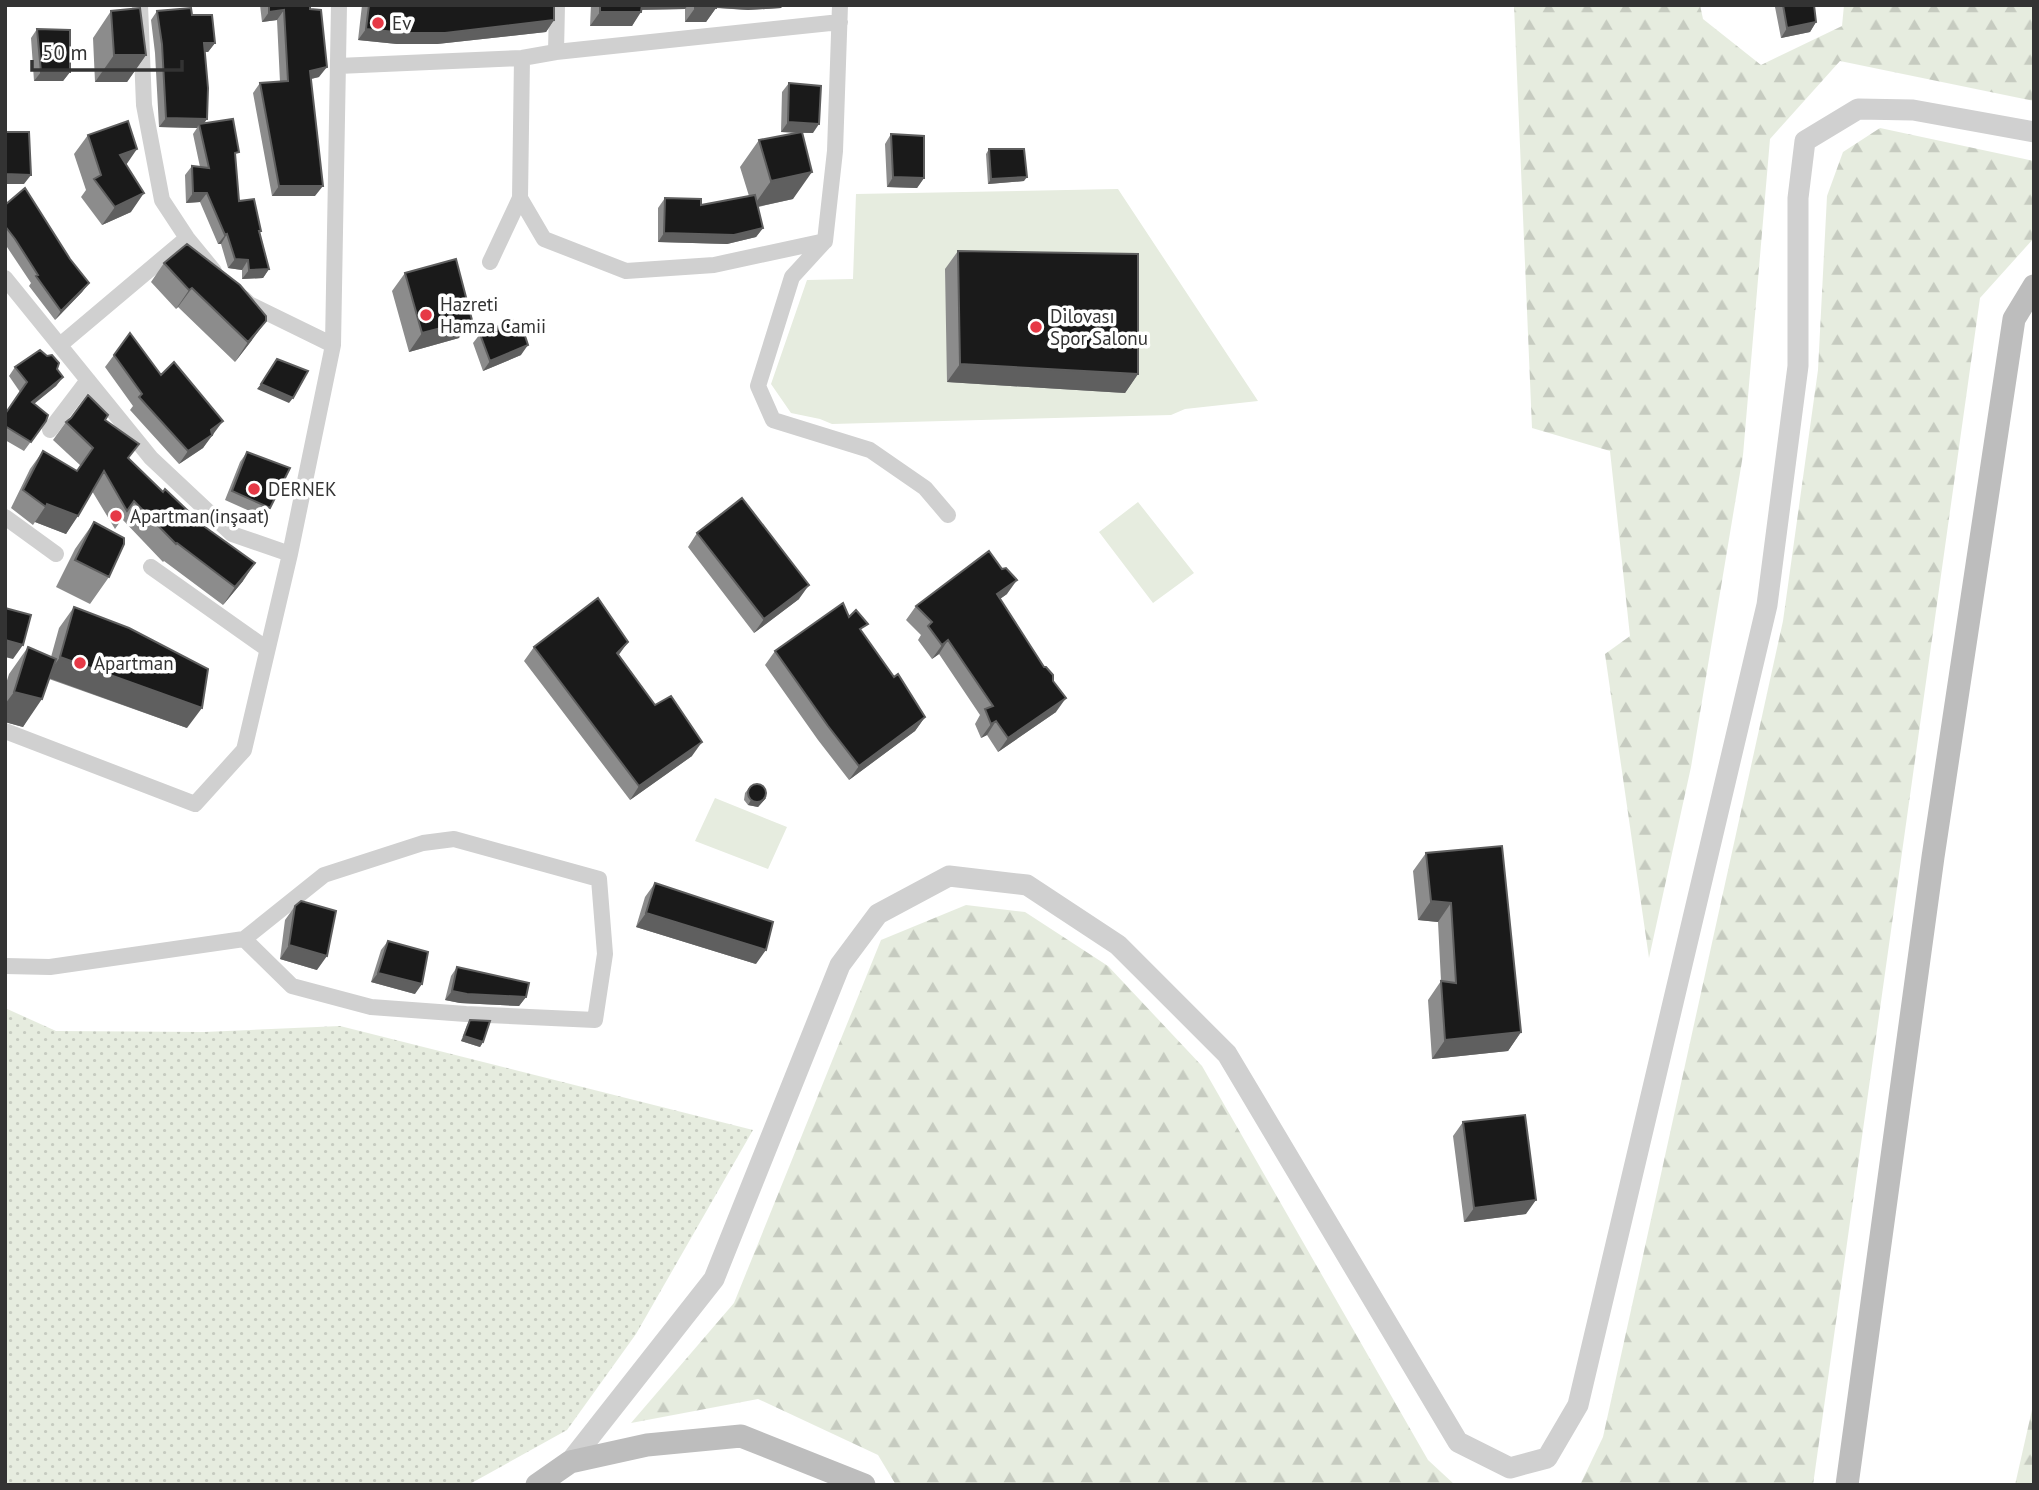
<svg xmlns="http://www.w3.org/2000/svg" width="2039" height="1490" font-family="'PT Sans',sans-serif">
	<defs>
		<pattern id="forest-firs" width="22" height="20" patternUnits="userSpaceOnUse" patternTransform="scale(1.75)"><rect width="22" height="20" fill="#e6ecdf"/><path d="M5 1l3.5 6h-7zM16 11l3.5 6h-7z" fill="#c6cbc0"/></pattern>
		<pattern id="park-dots" width="8" height="8" patternUnits="userSpaceOnUse" patternTransform="scale(1.75)"><rect width="8" height="8" fill="#e6ecdf"/><path d="M2 2h.1M6 6h.1" fill="none" stroke="#c6cbc0" stroke-width="1.8" stroke-linecap="round"/></pattern>
	</defs>
	<rect width="100%" height="100%" fill="#fff"/>
	<path fill="#e6ecdf" d="M1118,189l140,212 -73,8 -14,6 -339,9 -12,-5 -29,-6 -20,-29 36,-104 46,-1 3,-85z
		M1138,502l56,71 -41,30 -54,-71z
		M715,798l72,29 -19,42 -73,-28z"/>
	<path fill="url(#forest-firs)" d="M1514,5h186l3,14 58,46 81,-39 2,-21h190v96l-194,-40 -70,78 -27,316 -52,312 -42,191 -44,-304 25,-18 -20,-185 -78,-23z
		M1880,128l154,33v77l-54,60 -167,1187h-233l23,-48 180,-816 35,-251 9,-174 16,-44z
		M966,905l59,7 83,54 94,100 226,394 27,25h-559l-18,-30 -120,-56 -127,24 103,-120 147,-363z
		M2034,1401v84h-19z"/>
	<path fill="url(#park-dots)" d="M5,1008l51,23 148,1 136,-6 413,104 -117,204 -69,96 -99,55h-463z"/>
	<g fill="none" stroke-linecap="round" stroke-linejoin="round">
		<path stroke="#d0d0d0" stroke-width="16" d="M140,5l4,100 18,95 25,38 27,33
			M556,52l1,-47
			M338,66l184,-8 34,-6 284,-30
			M520,198l24,41 82,32 88,-6 111,-24 10,-90 5,-146
			M825,241l-33,36 -34,109 15,34 97,30 55,38 23,27
			M490,262l30,-64 2,-140
			M5,278l146,180 81,76 58,20
			M243,298l6,6 84,41
			M60,345l127,-107
			M50,430l38,-50
			M5,517l51,37
			M151,567l116,82
			M5,731l190,73 49,-54 46,-196 43,-209 6,-340
			M5,966l45,1 194,-28 80,-64 99,-32 31,-4 145,40 6,75 -10,66 -129,-6 -95,-7 -79,-21 -48,-47"/>
		<path stroke="#d0d0d0" stroke-width="21" d="M570,1462l144,-183 126,-314 38,-51 71,-38 78,9 91,60 109,109 231,388 52,26 37,-10 31,-53 189,-800 31,-239v-168l7,-57 53,-32 55,1 121,22"/>
		<path stroke="#bdbdbd" stroke-width="23" d="M537,1485l33,-23 77,-17 94,-9 123,49
			M1847,1485l86,-628 81,-538 20,-33"/>
	</g>
	<path fill="#8c8c8c" d="M260,5h50l9,72 -8,2 4,117h-43l-19,-103 7,-10 20,-1 -3,-62 -15,2z
		M362,5h192v15l-8,12 -109,12h-40l-39,-4z
		M591,5h192l-2,3 -33,2 -32,-2 -10,14h-21v-13l-44,1 -9,16h-42z
		M1777,5h37l2,17 -6,10 -29,6 -6,-31z
		M111,11l35,44 -19,27h-32l-2,-44z
		M157,11l35,4 23,28 -7,9h-4v72l31,34 4,43 22,30 -1,2 9,36 -6,9 -21,1v-9l-14,-2 -7,-24h-3l-18,-42 -14,1 -1,-28 7,-9 8,1 -7,-33 4,-6 -38,-1 -4,-74 -4,-33z
		M37,29l33,43 -7,9h-29l-3,-43z
		M789,83l24,50h-10l-10,66 -35,8 5,21 -7,9 -29,7 -69,-2v-34l7,-10 36,7 48,-9 -9,-29 19,-27 38,-7 -16,-1 1,-40z
		M891,134l33,44 -7,10 -30,-1 -2,-43z
		M88,135l38,29 5,48 -29,13 -21,-28 5,-7 -12,-36z
		M989,149l35,32 -36,3 -2,-30z
		M5,205l65,54 19,24 -7,9 -27,28 -26,-34 2,-3 -26,-39z
		M958,251l180,123 -13,19 -178,-11 -2,-113z
		M164,263l88,77 -17,22 -57,-55 -2,2 -25,-27z
		M405,273l54,65 -50,14 -17,-61z
		M480,334l41,21 -38,16 -10,-28z
		M114,355l47,20 53,59 -4,3 -7,11 -24,16 -49,-54 3,-4 -28,-39z
		M15,367l42,2 6,8 -7,9 -22,18 12,17 -22,30 -19,-11v-26l15,-22 -11,-16z
		M105,420l24,38 114,123 -20,24 -59,-44 -1,1 -41,-43 -7,10 -23,-38 -26,43 -31,-12 -2,3 -22,-17 19,-39 13,-18 34,20 4,-5 -28,-26 13,-18z
		M247,452l23,56 -7,9 -38,-17 15,-38z
		M94,522l15,55 -19,27 -34,-17 19,-38z
		M697,533l102,66 -45,34 -66,-86z
		M1007,594l-7,5 56,113 -58,40 -11,-17 -6,3 -6,-14 5,-9 -41,-61 -7,5 -14,-19 3,-5 -15,-15 10,-14z
		M74,607l113,121 -138,-49 -26,48 -18,-5v-35l4,-13 19,-27 23,10 8,-29z
		M849,617l13,15 32,45 31,40 -10,14 -66,49 -31,-40 -53,-75 10,-14z
		M534,647l85,9 73,100 -62,44 -106,-139z
		M749,788l17,10 -8,9 -10,-2 -4,-5 1,-7z
		M1426,853l95,179 -13,19 -76,8 -4,-59 13,-19 -3,-59 -20,-2 -5,-49z
		M655,883l101,81 -120,-37 9,-30z
		M295,906l22,64 -37,-11 5,-39z
		M388,941l27,53 -44,-12 10,-32z
		M457,967l69,30 -7,9 -59,-3 -15,-3 6,-24z
		M470,1020l13,22 -3,5 -19,-6 6,-16z
		M1463,1122l63,92 -62,8 -11,-86z"/>
	<path fill="#5f5f5f" d="M636,5h52l-3,4 -53,1z
		M707,5h76l-2,3 -33,2 -42,-3z
		M695,8h21l-10,14h-21z
		M284,10l-7,10 -15,2 7,-10z
		M600,12h41l-9,14h-42z
		M554,20l-8,12 -109,12h-40l-39,-4 8,-11z
		M1816,22l-6,10 -29,6 6,-10z
		M204,43h11l-7,9h-11z
		M114,55h32l-19,27h-32z
		M327,67l-8,10 -17,4 8,-10z
		M41,72h29l-7,9h-29z
		M166,118l41,1 -6,9 -2,-4 -2,4 -38,-1z
		M788,122l31,2 -6,9 -32,-1z
		M137,149l-13,19 -4,-13z
		M812,172l-19,27 -41,9 19,-27z
		M5,174l26,1 -7,9h-19z
		M893,177l31,1 -7,10 -30,-1z
		M1027,177l-3,4 -36,3 3,-5z
		M279,186h44l-8,10h-43z
		M144,193l-13,19 -29,13 13,-18z
		M193,193h14l-7,9 -14,1z
		M763,228l-7,9 -29,7 -69,-2 6,-9z
		M227,234l-6,10h-3l7,-9z
		M235,259l13,1 -6,10 -14,-2z
		M269,269l-6,9 -21,1 7,-9z
		M89,283l-7,9 -27,28 6,-9z
		M192,288l-14,19 -2,2 13,-19z
		M472,320l-13,18 -50,14 13,-19z
		M266,321l-14,19 -17,22 13,-20z
		M528,345l-7,10 -38,16 7,-10z
		M960,364l178,10 -13,19 -178,-11z
		M63,377l-7,9 -31,25 7,-9z
		M261,384l32,14 -4,5 -32,-14z
		M223,421l-20,27 -24,16 9,-13 23,-21z
		M47,504l31,12 -12,18 -31,-12z
		M255,563l-12,18 -20,24 12,-18z
		M1017,580l-10,14 -20,14 10,-14z
		M809,585l-10,14 -45,34 10,-14z
		M5,640l18,5 -10,14 -8,-2z
		M948,640l-9,14 -7,5 10,-14z
		M628,642l-10,14 -1,-3z
		M60,657l142,51 -15,20 -141,-51z
		M14,692l28,7 -19,28 -18,-5v-18z
		M1066,698l-10,14 -58,40 10,-14z
		M925,717l-10,14 -66,49 10,-14z
		M996,721l-9,14 -6,3 10,-14z
		M702,742l-10,14 -62,44 9,-14z
		M766,798l-8,9 -10,-2 3,-5z
		M1431,901l20,2 -13,19 -20,-2z
		M646,913l120,37 -10,14 -120,-37z
		M289,945l38,11 -10,14 -37,-11z
		M378,973l44,11 -7,10 -44,-12z
		M452,991l74,6 -7,9 -59,-3 -15,-3z
		M1521,1032l-13,19 -76,8 13,-19z
		M464,1036l19,6 -3,5 -19,-6z
		M1536,1200l-10,14 -62,8 10,-14z"/>
	<path fill="#1a1a1a" stroke="#5f5f5f" stroke-width="2" d="M269,5h41v4l11,1 6,57 -17,4 13,115h-44l-19,-103 28,-2 -4,-71 -15,2z
		M369,5h185v15l-109,13h-40l-39,-4z
		M600,5h42l-1,7h-41z
		M695,5h21v3h-21z
		M1783,5h31l2,17 -29,6z
		M140,8l6,47h-32l-3,-44z
		M191,8l1,7h20l3,28h-11l4,45 -1,31 -41,-1 -4,-74 -5,-33z
		M37,29l33,1v42h-29z
		M789,83l32,3 -2,38 -31,-2z
		M233,119l6,33 -4,1 4,48 15,-2 7,32h-2l10,38 -20,1 -1,-10 -13,-1 -8,-25 -2,1 -18,-42h-14l-1,-27 17,2 -10,-44z
		M128,121l9,28 -17,6 24,38 -29,14 -21,-28 7,-4 -13,-40z
		M5,132h24l2,43 -26,-1z
		M802,132l10,40 -41,9 -12,-41z
		M891,134l33,2v42l-31,-1z
		M989,149h35l3,28 -36,2z
		M25,188l45,71 19,24 -28,28 -25,-35 2,-1 -23,-36 -10,-13v-21z
		M755,195l8,33 -29,7 -70,-2 1,-35 36,1v6z
		M187,244l53,41 26,31v5l-18,21 -56,-54 -3,2 -25,-27z
		M958,251l180,3v120l-178,-10z
		M456,259l16,61 -50,13 -17,-60z
		M513,320l5,8 4,-1 6,18 -38,16 -10,-27z
		M130,333l31,42 13,-13 49,59 -12,9 1,5 -24,16 -49,-54 3,-3 -28,-39z
		M40,350l7,6 5,-1 7,8 -2,6 6,8 -31,25 16,13 -2,6 -15,21 -26,-16v-12l22,-32 -12,-15z
		M277,359l31,12 -15,27 -32,-14z
		M88,395l20,20 -3,5 34,24 -11,14 35,34 2,-3 40,38 50,36 -20,24 -58,-44 -1,1 -42,-43 -7,10 -23,-40 -26,45 -31,-12 -1,3 -23,-17 20,-39 34,20 16,-23 -27,-26 5,-4z
		M247,452l43,16 -20,40 -38,-17z
		M742,498l67,87 -45,34 -67,-86z
		M94,522l30,16v6l-15,33 -34,-17z
		M989,551l13,18 4,-1 11,12 -20,14 47,73h2l7,8v6l13,17 -58,40 -12,-17 -5,3 -6,-15 8,-3 -45,-66 -6,5 -14,-19 4,-4 -16,-16z
		M598,598l30,44 -11,11 38,52 16,-9 31,46 -63,44 -105,-139z
		M843,603l6,14 7,-7 12,14 -8,5 34,48 4,-3 27,43 -66,49 -31,-40 -53,-75z
		M74,607l55,21 79,41 -6,39 -142,-51z
		M5,608l26,7 -8,30 -18,-5z
		M28,647l28,12 -14,40 -28,-7z
		M748 793a9 9 0 1 1 18 0a9 9 0 1 1-18 0Z
		M1502,846l19,186 -76,8 -4,-59 15,2 -5,-80 -20,-2 -5,-48z
		M655,883l118,39 -7,28 -120,-37z
		M301,901l35,10 -9,45 -38,-11 6,-39z
		M388,941l40,11 -6,32 -44,-11z
		M457,967l72,16 -3,14 -59,-3 -15,-3z
		M470,1020l20,1 -7,21 -19,-6z
		M1525,1115l11,85 -62,8 -11,-86z"/>
	<g fill="#e63946" stroke="#fff" stroke-width="2.5">
		<circle cx="378" cy="23" r="7"/>
		<circle cx="426" cy="315" r="7"/>
		<circle cx="1036" cy="327" r="7"/>
		<circle cx="254" cy="489" r="7"/>
		<circle cx="116" cy="516" r="7"/>
		<circle cx="80" cy="663" r="7"/>
	</g>
	<g text-anchor="middle" stroke-width="7" stroke-linejoin="round" paint-order="stroke">
		<g font-size="19" fill="#333" stroke="#fff" text-anchor="start">
			<text x="392" y="30">Ev</text>
			<text x="440" y="311">Hazreti<tspan x="440" dy="22">Hamza Camii</tspan></text>
			<text x="1050" y="323">Dilovası<tspan x="1050" dy="22">Spor Salonu</tspan></text>
			<text x="268" y="496">DERNEK</text>
			<text x="130" y="523">Apartman(inşaat)</text>
			<text x="94" y="670">Apartman</text>
		</g>
	</g>
	<rect width="2039" height="1490" fill="none" stroke="#333333" stroke-width="14"/>
	<path d="M32 60v10h150v-10" fill="none" stroke="#333333" stroke-width="3.5"/>
	<text x="42" y="60" font-size="21" fill="#333333" stroke="#ffffff" stroke-width="5" paint-order="stroke">50 m</text>
</svg>
